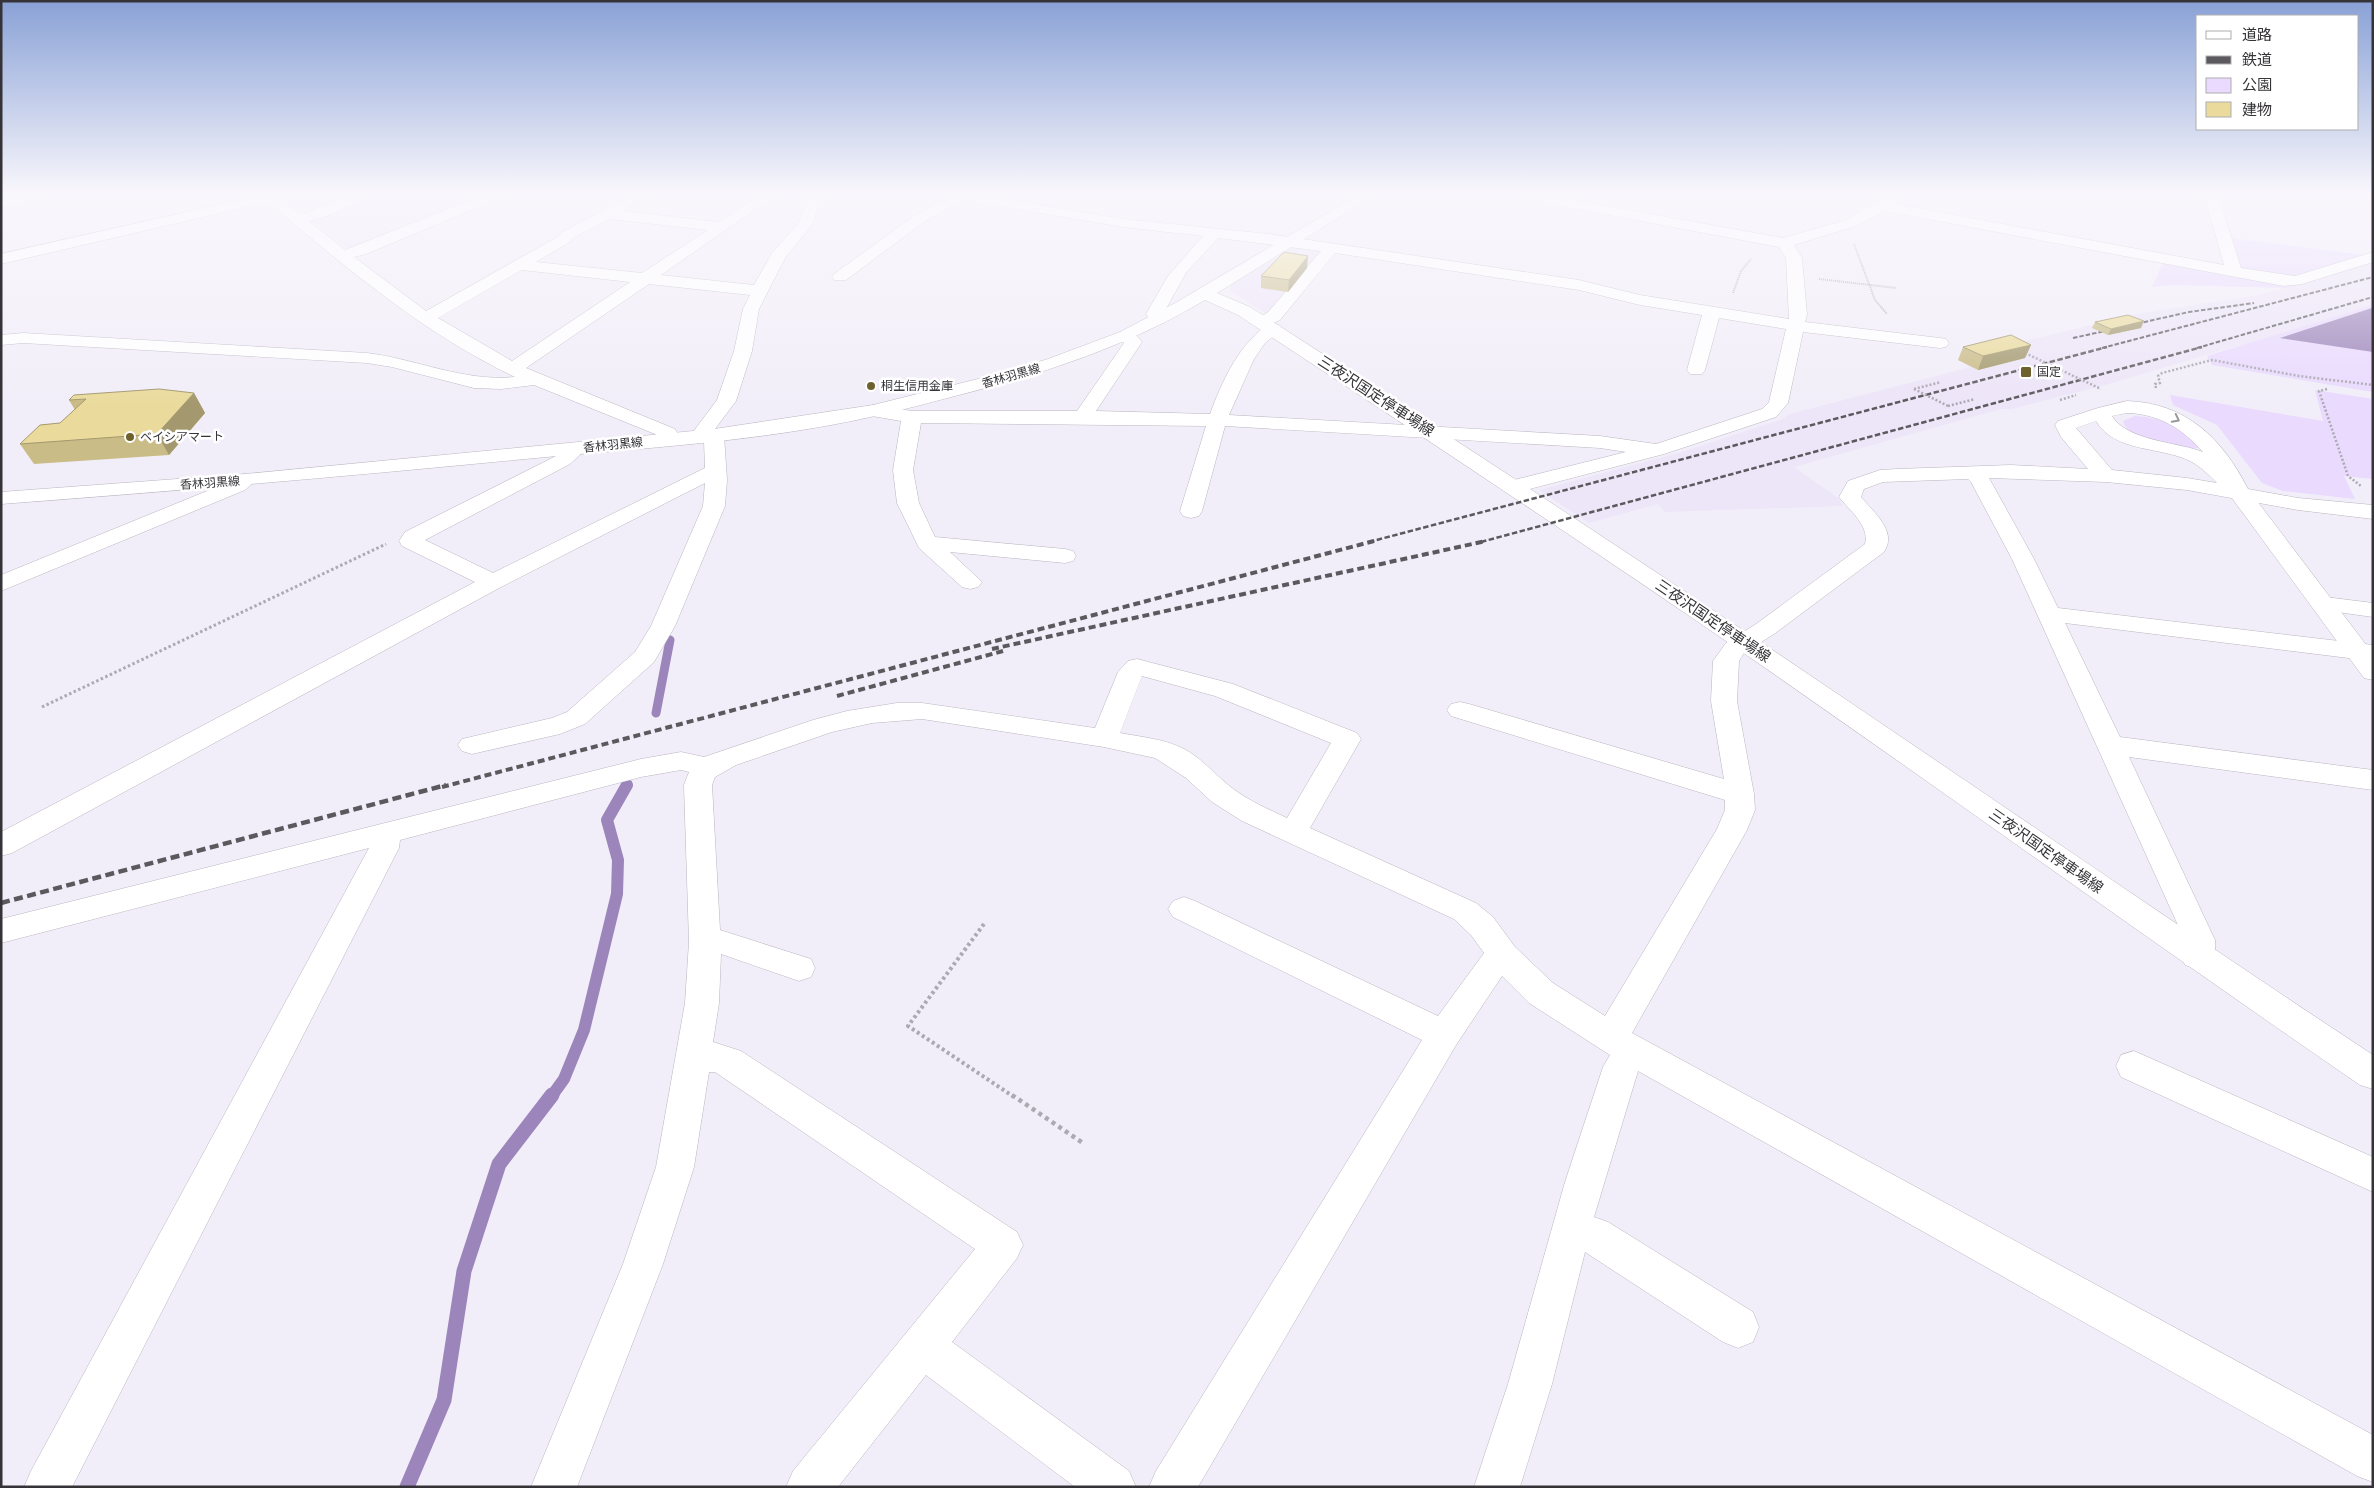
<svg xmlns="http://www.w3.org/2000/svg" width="2374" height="1488" font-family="Quicksand,'Noto Sans JP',sans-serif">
	<rect width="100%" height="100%" fill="#f2eef9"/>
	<path fill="#ede5f8" d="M284,195h200l-126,53 -11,1z
		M1295,246l29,4 -57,64 -36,-23 -1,-3 3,-5z
		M2373,261v93l-104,-16 -36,9 -124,37 -97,25h-11l-207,58 44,31 5,8 -178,6 -7,-8 -69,19 -50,-33 143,-38 98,-32 10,-6 180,-47 -12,-7 68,-16 -1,-3 117,-28 117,-18 45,-12z"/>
	<path fill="#e9dafe" d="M376,195h97l-24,11 -76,-10z
		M2231,238l135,17 -76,23 -49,-10z
		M2164,260l129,23 5,2 -11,3 -114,-3 -21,2z
		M2373,305v87l-161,-27 -5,-9z
		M2315,390l58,9v80l-29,-3 11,23 -72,-8 -21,-8 -45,-58 -44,-20 -3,-10 153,26z
		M2135,416c31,2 43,11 66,31l-8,2c-16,-5 -67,-9 -70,-28z"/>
	<path fill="#9c85ba" d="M2372,308l1,44 -93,-14z"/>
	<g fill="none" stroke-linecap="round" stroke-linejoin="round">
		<path stroke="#9c85ba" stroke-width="9" d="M656,713l14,-73
			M626,787l1,-2"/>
		<path stroke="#9c85ba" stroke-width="12" d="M551,1097l13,-18 20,-49 33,-136 1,-34 -11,-40 20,-35"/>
		<path stroke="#9c85ba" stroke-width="15" d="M407,1487l37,-87 20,-129 35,-107 53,-69"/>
		<g stroke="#bab6c0" stroke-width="1">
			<path id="minor" d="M23,195h26l-2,3 -46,10v-8z
				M261,195h16l24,20 50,-20h19l-2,3 -41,18 -18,5 36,29 138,-55h19l-2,3 -134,56 -12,3 72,54 133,-75 3,-4 70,-37h10l2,3 -22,13 97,11 41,-27h16l-115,80 93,10 18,-32 26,-29 11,-29h16l-5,5 -8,25 -27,33 -26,51 -7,42 -16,50 -21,28 6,2 3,4 3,45 -2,26 -50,120 -21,36 -69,62 -25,10 -88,20 -10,-3 -4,-6 4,-6 90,-21 15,-6 68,-60 16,-26 52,-120 2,-23 -204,104 -489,266 -11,3v-24l474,-250 -73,-36 -3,-5 6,-9 151,-76c9,-8 15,-14 27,-11l3,4 -16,15 -145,76 68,33 212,-105 -1,-27 -11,-1 -3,-4 27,-36 17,-49 9,-42 7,-14 -101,-11 -123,84 149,61 6,10 -3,4 -7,2 -7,-2 -4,-6 -5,-3 -121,-49 -33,4 -27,-1 -82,-21 -25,-4 -344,-20 -22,2v-10l22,-2 344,20c50,6 96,29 148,24 -92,-44 -170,-110 -247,-175l-267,62v-10zM609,219l99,11 -66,43 -106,-11 34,-20 3,-4zM522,270l108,12 -118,79 -74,-43z
				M947,195h32l144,24 146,15 310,46 61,15 149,24 -3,-61 -7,-11 -256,-48 -7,-4h30l237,43 63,-18 43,-25h16l-10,9 329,61 -20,-70h14l23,73 54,8 78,-24v10l-71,22 -18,2 -399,-75 -29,15 -62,19 8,13 5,57 -2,7 135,16 6,1 3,4 -3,4 -6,1 -137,-16 -15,71 -12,14 -112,37 -150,39 -8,-1 -3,-5 3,-5 120,-30 -26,-4 -375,-22 -23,85 -3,5 -8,2 -8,-2 -3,-5 26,-85 -285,-3 -8,47 6,33 16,34 130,12 8,2 3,5 -3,5 -8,2 -115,-11 32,30 -4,5 -8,2 -8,-2 -43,-39 -22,-45 -4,-33 8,-49 -35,-6 -3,-4 3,-4 7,-2 39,6h165l47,-68 -7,-7 3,-4c10,-2 16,2 22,10l-46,69 114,3c12,-32 27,-67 56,-88h-10l-3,-4 15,-10 53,-61 -103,-13 -32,35 -23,41 4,5 -3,4c-10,2 -13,-1 -18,-9l22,-38 35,-40 -80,-9 -161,-27 -38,22 -78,58h-12l-2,-3 2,-3 80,-58 34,-19zM1335,253l244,37 61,15 62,10 -15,55 3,4h12l3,-4 14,-52 67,11 -17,73 -7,7 -106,35 -56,-8 -371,-21 25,-56 11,-16 17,-14 -3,-4 -8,-1 9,-4z
				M2127,401c59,2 95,37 121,88l50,9 75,7v14l-75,-9 -111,-20 -81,-8 -117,-4 45,81 24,49 315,37v16l-308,-38 55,114 253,33v20l-244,-33 86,183v12l-6,13 -12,4 -12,-4 -4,-9 3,-13 -7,-20 -165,-364 -41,-77 -3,-3 -85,3 -19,7 -3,8c12,15 37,34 23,55l-110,82 -30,19 -5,8 -2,40 17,93 1,16 -8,20 -115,203 741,402v47l-16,-6 -719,-405 -44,146 14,5 145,90 6,15 -6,15 -15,6 -15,-6 -138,-90 -33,132 -32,103h-46l34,-103 57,-202 38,-115 7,-12 -81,-52 -27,-27 -46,69 -258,442h-49l7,-16 266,-431 -249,-123 -5,-8 5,-8 11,-4 11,4 243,115 46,-63 -13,-18 -17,-16 -212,-98 -30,-19 -26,-24 -31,-20 -51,-11 -182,-28 -50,4 -40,9 -96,33 -21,12 -3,8 8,145 91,29 4,9 -4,9 -12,4 -78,-27 -2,49 -6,39 28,9 276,181 6,13 -6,13 -65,84 177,129 7,16h-61l-149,-112 -88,112h-52l7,-16 182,-222 -260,-177h-6l-15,95 -31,97 -86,223h-46l92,-223 33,-97 29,-164 4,-61 -5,-157 5,-13 -8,-2 -40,7 -241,63 -1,8 -327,639h-48l7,-16 338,-623 -368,95v-24l640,-160 40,-7 23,5 109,-37 34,-9 50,-8h25l173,25 23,-56 10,-11 9,-2 96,25 124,49 4,6 -51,89 166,75 17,14 22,30 38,36 52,33 112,-187 8,-19v-10l-274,-84 -4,-6 4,-6 9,-2 9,2 255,75 -13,-78 2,-40 13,-18 30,-19 109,-80c5,-18 -16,-34 -26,-47l9,-16 32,-11 17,-1 114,-4 77,4 -27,-32 -6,-12 3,-4 40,-13zM2127,413c32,1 55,15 76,39 -26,-10 -76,-11 -91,-36zM2096,421c19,32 64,25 94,40 10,5 19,14 27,22l-30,-5 -75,-8 -36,-42zM1142,676l73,20 116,47 -44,75c-19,-9 -38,-17 -55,-30 -16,-12 -29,-29 -48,-39 -19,-10 -43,-12 -64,-16z
				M245,474l7,2 4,4 -11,10 -244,101v-16l211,-86z
				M2325,597l48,6v14l-57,-8 -3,-5 3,-5z
				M2134,1051l239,106v35l-252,-115 -5,-11 5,-11z"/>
		</g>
		<g stroke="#bab6c0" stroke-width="1">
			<path id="major" d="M1358,195h17l-158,98 33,14c177,114 353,229 527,346 199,134 396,270 596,402v34l-13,-4c-201,-138 -399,-281 -599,-420 -173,-119 -348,-235 -523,-350l-33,-15c-77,46 -160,73 -246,95 -28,7 -56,15 -84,21 -115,26 -234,32 -350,43 -175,17 -349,32 -524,45v-12l244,-18 469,-45 159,-24 117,-29 58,-17 72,-27 57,-30z
				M2240,488l8,1 125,165v26l-9,-2 -135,-184 3,-5z"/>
		</g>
		<path stroke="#aca9b2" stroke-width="2" stroke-dasharray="1 1" stroke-linecap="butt" d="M1854,244l21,56 12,14
			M1819,279l77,9
			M1733,293l8,-22 10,-12"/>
		<path stroke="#aca9b2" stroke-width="2.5" stroke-dasharray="2 2" stroke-linecap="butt" d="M2156,388l-1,-4 5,-1 -2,-7 4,-3 50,-13 87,16 74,9
			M1914,389l27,-7
			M2327,389l-8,2 29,85 13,10
			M2060,400l16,-5
			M1948,406l27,-7"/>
		<path stroke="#aca9b2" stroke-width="3" stroke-dasharray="2.5 2.5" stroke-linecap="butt" d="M42,707l344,-163"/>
		<path stroke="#aca9b2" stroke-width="4" stroke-dasharray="3 3" stroke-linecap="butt" d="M984,924l-76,102 106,71"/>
		<path stroke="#aca9b2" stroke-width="4.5" stroke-dasharray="4 4" stroke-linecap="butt" d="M1012,1095l71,48"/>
		<use href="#minor" fill="#fff" fill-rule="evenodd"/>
		<use href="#major" fill="#fff" fill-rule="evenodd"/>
		<path stroke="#5b595e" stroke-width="2" stroke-dasharray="4.5 2" stroke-linecap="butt" d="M2131,325l58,-13 65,-9
			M2073,338l41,-9
			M2102,348l271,-71
			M2197,348l176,-51"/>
		<path stroke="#5b595e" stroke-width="2.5" stroke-dasharray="5.5 2.5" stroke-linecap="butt" d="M1369,542l738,-195
			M1481,542l721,-195"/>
		<path stroke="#5b595e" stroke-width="4" stroke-dasharray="7 4" stroke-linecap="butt" d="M992,649l494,-108
			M837,696l166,-45
			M442,787l932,-246"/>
		<path stroke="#5b595e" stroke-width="4.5" stroke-dasharray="9 4.5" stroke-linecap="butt" d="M1,903l445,-118"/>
		<path stroke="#aca9b2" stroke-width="2.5" stroke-dasharray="2 2" stroke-linecap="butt" d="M2025,353l76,36
			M1914,389l34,17"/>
	</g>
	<path fill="#c9bc87" d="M1307,268l-19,24 -27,-4v-12z
		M2095,322l46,6 -33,7 -16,-7z
		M2031,345l-6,13 -47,12 -20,-10 5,-13z
		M194,393l11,20 -36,42 -135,9 -14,-20 40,-21 15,-13 -6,-10z"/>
	<path fill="#a4996e" d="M1308,256l-1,12 -19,24 1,-12z
		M2144,321l-3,7 -33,7 3,-6z
		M2031,345l-6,13 -47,12 5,-14z
		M194,393l11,20 -36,42 -12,-21z"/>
	<path fill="#eadb9d" stroke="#a4996e" d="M1284,252l24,4 -19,24 -28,-4z
		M2128,315l16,6 -33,8 -16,-7z
		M2011,335l20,10 -48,11 -20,-9z
		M159,389l35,4 -37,41 -137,10 20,-19 20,-2 26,-24 -17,1 5,-5z"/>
	<defs><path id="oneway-chevron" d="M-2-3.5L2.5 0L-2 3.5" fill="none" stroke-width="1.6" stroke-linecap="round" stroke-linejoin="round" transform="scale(1.25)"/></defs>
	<use stroke="#9a999b" href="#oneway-chevron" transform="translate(2176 419) rotate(27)"/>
	<linearGradient id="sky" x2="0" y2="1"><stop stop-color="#89a1d6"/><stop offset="0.48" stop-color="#f9f7fc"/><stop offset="1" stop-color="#f9f7fc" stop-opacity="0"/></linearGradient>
	<rect width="2374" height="403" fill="url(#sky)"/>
	<g fill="#6e612e" stroke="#fff" stroke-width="2">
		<rect x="2020" y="366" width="12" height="12" rx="2.5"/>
		<circle cx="871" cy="386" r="5"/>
		<circle cx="130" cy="437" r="5"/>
	</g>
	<g text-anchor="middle" stroke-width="5" stroke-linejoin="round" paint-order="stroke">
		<g font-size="12" fill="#353337" stroke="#fff" text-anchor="start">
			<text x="2037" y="376">国定</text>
			<text x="881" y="390">桐生信用金庫</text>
			<text x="140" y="441">ベイシアマート</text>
		</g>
		<g font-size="12" fill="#353337" stroke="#fff">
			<text transform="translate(1011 376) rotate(-16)" y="4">香林羽黒線</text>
			<text transform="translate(613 445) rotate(-6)" y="4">香林羽黒線</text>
			<text transform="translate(210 483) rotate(-4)" y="4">香林羽黒線</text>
		</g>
		<g font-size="15" fill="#353337" stroke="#fff">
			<text transform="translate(1376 396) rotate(33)" y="5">三夜沢国定停車場線</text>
			<text transform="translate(1713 621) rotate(34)" y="5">三夜沢国定停車場線</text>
			<text transform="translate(2046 851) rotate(35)" y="5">三夜沢国定停車場線</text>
		</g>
	</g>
	<rect width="2374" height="1488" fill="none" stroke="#353337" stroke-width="5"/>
	<rect x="2196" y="15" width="162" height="115" fill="#ffffff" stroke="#aeadaf"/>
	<rect x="2206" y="31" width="25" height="8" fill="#ffffff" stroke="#aeadaf"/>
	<text x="2242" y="40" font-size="15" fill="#353337">道路</text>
	<rect x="2206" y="56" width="25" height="8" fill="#5b595e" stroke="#aeadaf"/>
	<text x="2242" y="65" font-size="15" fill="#353337">鉄道</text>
	<rect x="2206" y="78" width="25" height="15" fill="#e9dafe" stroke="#aeadaf"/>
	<text x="2242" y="90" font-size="15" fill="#353337">公園</text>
	<rect x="2206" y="102" width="25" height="15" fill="#eadb9d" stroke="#aeadaf"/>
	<text x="2242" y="115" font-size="15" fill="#353337">建物</text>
</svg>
